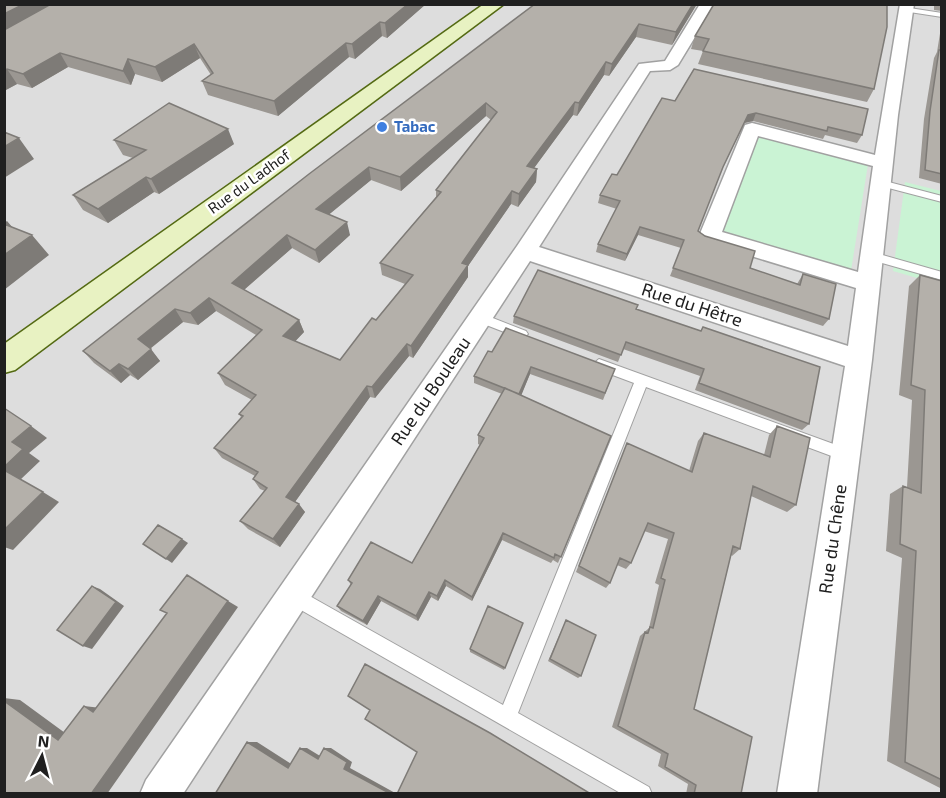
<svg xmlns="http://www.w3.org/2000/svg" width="946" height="798" font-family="'Exo 2',sans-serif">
	<rect width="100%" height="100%" fill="#efeee7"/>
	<path fill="#ddd" d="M5,5h936v788h-936z"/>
	<path fill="#caf3d4" d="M759,136l109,28 -17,107 -129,-40z
		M905,182l36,9v94l-48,-14z"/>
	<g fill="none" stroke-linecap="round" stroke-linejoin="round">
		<g stroke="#a1a1a1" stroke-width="2">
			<path id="lane" d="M903,7l39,6v4l-39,-6z
				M881,180l61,16v6l-65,-17 -1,-2z
				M872,252l70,20v8l-74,-21 -2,-3z
				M480,313l46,18 2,3 -6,5 -46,-18 -2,-3 2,-3z
				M599,359l251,91 2,5 -2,5 -5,1 -199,-74 -128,326 131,74 3,7h-30l-335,-192 -2,-6 2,-6 6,-2 6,2 204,115 131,-322 -40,-15 -1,-4z"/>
		</g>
		<g stroke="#a1a1a1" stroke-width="3">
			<path id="street" d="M700,4h15l-37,61 -8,5 -20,1 -111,176 309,99 8,-58 -154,-47 -3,-5 46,-111 7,-2 123,32 25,-151h14l-16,111 -26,245 -55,434h-40l68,-428 -315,-105 -347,533h-43l6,-14 371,-534 122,-182 26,-3zM758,136l115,30 -15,106 -136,-40z"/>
		</g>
		<g stroke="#546a13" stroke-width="3">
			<path id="secondary" d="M484,4h20l-489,366 -11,3v-29z"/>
		</g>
		<use href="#lane" fill="#fff" fill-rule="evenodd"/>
		<use href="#street" fill="#fff" fill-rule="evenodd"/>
		<use href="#secondary" fill="#e8f2c2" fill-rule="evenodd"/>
	</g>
	<path fill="#9b9792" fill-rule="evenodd" d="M4,4h422l-39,34 -5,-2 -27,23 -6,-2 -71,59 -70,-21 -6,-14 9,-6 -11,-17 -38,24 -27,-8 -4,11 -63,-18 -36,21 -15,-4 -13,7z
		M535,4h162l-25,41 -36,-8 -27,39 -5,-1 -27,41 -4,-1 -39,53 3,1 -1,13 -18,25 -7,-3 -43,62v11l-55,81 -4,-2 -34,42 -5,-1 -75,105 10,10 -25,35 -32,-18 -8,-8 25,-30 -5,-2 -7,-10 2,-3 -33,-18 -8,-10 27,-31 -2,-3 13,-14 -27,-15 -7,-12 38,-38 -40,-24 -18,14 -15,-3 -33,27 10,12 -22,19 -8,-5 -9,8 -27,-20 -11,-12zM486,116l5,4 -55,70v7l-56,66 2,12 23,9 -29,36 -36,40 -45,-19 9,-9 -5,-12 -55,-30 48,-42 27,15 31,-28 -21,-21 42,-34 30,11z
		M714,4l160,85 -7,13 -169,-38 5,-13 -12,-2 4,-13z
		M934,4h8v7l-8,-1z
		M942,21v163l-23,-6 5,-59 10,-61 3,-6z
		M694,69l168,66 -5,8 -32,-8 -2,4 -70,-18 -9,2 -23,49 -23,59 52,37 47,16 6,-10 26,45 -6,7 -153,-50 11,-28 -43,-13 -13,26 -29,-9 2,-8 19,-35 -19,-6 2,-8 17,-20 58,-74z
		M114,140l120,4 -75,50 -5,-2 -46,31 -25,-13 -10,-15 60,-37 -10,-3z
		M920,275l22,6v508l-55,-28 15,-203 -16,-7 4,-57 13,-8 4,1 5,-87 -13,-5 10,-109z
		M637,309l172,115 -7,6 -107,-40 5,-14 -77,-27 -5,13 -105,-39 1,-7z
		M492,352l123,17 -12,31 -73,-26 -9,21 90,41 -53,127 -5,-3 -2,3 -49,-23 -30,61 -26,-15 -8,15 -7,-4 -13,24 -37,-20 -14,24 -26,-14 -4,-5 14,-21 -3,-5 64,-17 68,-118 -2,-1v-9l24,-41 -28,-11v-7z
		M777,426l19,79 -9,7 -36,-16 -11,53 -8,7 -1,-1 -37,154 47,85h-55l2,-10 -30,-18 3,-12 -49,-27 28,-91 9,-8 10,-43 -4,-2 13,-44 -24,-8 -13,32 -5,6 -9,-4 -7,18 -4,5 -30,-16 51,-129 62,28 9,-30 6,-8 60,22 5,-20z
		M566,620l15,56 -3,2 -30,-17z
		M523,623l-19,47 -34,-18v-3z"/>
	<path fill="#7e7b77" d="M24,4h34l-54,29v-19z
		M408,4h18l-39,34 -2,-15z
		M693,4h4l-25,41 4,-13z
		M380,22l2,14 -27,23 -3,-15z
		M639,24l-3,13 -27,39 3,-12z
		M346,43l3,14 -71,59 -4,-15z
		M194,44l6,14 -38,24 -7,-15z
		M60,53l8,14 -36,21 -9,-14z
		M128,59l7,15 -4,11 -8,-14z
		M606,62l-2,13 -27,41 2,-13z
		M7,69l10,15 -13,7v-20z
		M575,102l-2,13 -47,64 1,-13z
		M486,103v13l-85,75 -1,-14z
		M756,113l-3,8 -9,2 4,-8z
		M228,129l6,15 -75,50 -8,-15z
		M19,138l15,21 -30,19v-31z
		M369,167l2,13 -51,42 -4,-13z
		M537,169l-1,13 -18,25 1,-13z
		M146,177l8,15 -46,31 -10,-14z
		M512,191l-1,13 -43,62v11l-55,81 -2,-12 51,-83z
		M7,221l17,20 8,-6 17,20 -45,35v-67z
		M347,222l3,13 -31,28 -4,-13z
		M640,227l-2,8 -13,26 2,-7z
		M287,235l5,13 -54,47 -6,-12z
		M209,298l7,13 -18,14 -8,-12z
		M175,309l8,13 -36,29 -9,-12z
		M299,320l5,12 -15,16 -6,-12z
		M407,344l2,12 -34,42 -3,-11z
		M151,349l9,12 -22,19 -10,-11z
		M119,364l11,11 -9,8 -11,-12z
		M531,367l-1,7 -11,27v-7z
		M367,386l3,11 -78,109 -6,-9z
		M31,426l16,12 -18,15 11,8 -20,19 -16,-10v-3l8,-25z
		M43,492l16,10 -46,48 -9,-3v-17z
		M299,504l6,8 -25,35 -7,-8z
		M503,533l-1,7 -30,61v-4z
		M182,539l6,4 -16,20 -6,-4z
		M445,580l1,6 -8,15 -1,-5z
		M92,586l8,3 24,17 -32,43 -9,-3z
		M429,592l2,5 -13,24 -2,-5z
		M378,596l3,5 -14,24 -4,-4z
		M228,601l10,6 -131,187h-16z
		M4,698l16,2 56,41 -18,-1 -54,-39z
		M84,706l17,2 -8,4z
		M247,742h10l39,25 -8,1z
		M300,748h7l18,11h-7z
		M324,748h7l21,14 -2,6 47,26h-6l-47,-25z"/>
	<path fill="#b4b0aa" stroke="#7e7b77" stroke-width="1.5" fill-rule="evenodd" d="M4,4h20l-20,10z
		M51,4h357l-23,19 -5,-1 -28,22 -6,-1 -72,58 -72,-20 11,-8 -19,-29 -39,23 -27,-8 -5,12 -63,-18 -37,21 -16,-5 -3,2v-41z
		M535,4h158l-17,28 -37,-8 -27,40 -6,-2 -27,41 -4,-1 -48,64 10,3 -18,25 -7,-3 -50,72 6,2 -57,81 -4,-2 -35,43 -5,-1 -81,111 13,7 -26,35 -33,-18 27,-33 -14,-9 5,-7 -44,-24 29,-32 -4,-2 17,-19 -38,-22 44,-43 -53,-32 -19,15 -15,-4 -37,30 13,10 -23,20 -9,-5 -9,7 -27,-20 226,-177zM486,103l11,9 -61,78 5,2 -61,71 33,12 -37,45 -4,-2 -32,42 -57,-24 16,-16 -67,-37 55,-48 28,15 32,-28 -31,-13 53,-42 31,10z
		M714,4h173v23l-13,62 -171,-38 6,-12 -14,-3z
		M939,50h3v124l-17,-4 5,-59z
		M694,69l174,40 -6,26 -34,-8 -1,4 -71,-18 -8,2 -25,52 -25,64 7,5 50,15 -5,17 50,17 3,-11 33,10 -7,35 -156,-51 11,-28 -44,-13 -13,27 -29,-10 22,-43 -20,-6 12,-21 5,1 45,-77 13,3z
		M169,103l59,26 -77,50 -5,-2 -48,32 -25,-14 73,-45 -32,-10z
		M4,132l15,6 -15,9z
		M4,224l28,11 -28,20z
		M538,270l100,35 -2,4 65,22 2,-4 117,40 -11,57 -110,-41 5,-14 -78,-27 -5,13 -107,-39z
		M920,275l22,6v499l-37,-18 11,-211 -16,-7 3,-58 18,7 4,-103 -14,-5z
		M506,328l109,41 -10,24 -74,-26 -12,27 -45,-18 14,-25 4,1z
		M505,388l106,48 -50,121 -6,-3 -1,4 -51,-25 -31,64 -27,-17 -8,16 -8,-4 -13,24 -38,-20 -15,25 -26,-15 15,-23 -4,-3 23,-38 41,21 72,-125 -6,-3z
		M4,408l27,18 -19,16 11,7 -19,18z
		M777,426l33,12 -14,67 -43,-19 -13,63 -7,-3 -39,163 58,28 -11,57h-47l2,-9 -31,-18 3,-13 -50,-28 27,-94 3,1 2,-6 3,1 12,-48 -4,-2 13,-45 -26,-10 -17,40 -11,-5 -10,25 -31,-17 48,-123 65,29 12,-39 66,24z
		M4,470l39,22 -39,38z
		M158,525l24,14 -16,20 -23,-15z
		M187,575l41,26 -137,193h-87v-93l54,39 26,-34 9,6 74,-99 -7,-3z
		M92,586l24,16 -33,44 -26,-16z
		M488,606l35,17 -18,45 -35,-19z
		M566,620l30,15 -15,41 -31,-17z
		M365,664l125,69 101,61h-194l20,-42 -52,-33 5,-9 -22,-14z
		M247,742l41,26 12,-20 18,11 6,-11 23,14 -3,7 47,25h-176z"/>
	<circle fill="#3f7fe0" stroke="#fff" stroke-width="2" cx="382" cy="127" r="6"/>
	<g text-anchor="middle" stroke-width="5" stroke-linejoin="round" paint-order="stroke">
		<g font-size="15" font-weight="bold" fill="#366cbe" stroke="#fff" text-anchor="start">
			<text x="394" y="132">Tabac</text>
		</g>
		<g font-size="15" fill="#202020" stroke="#fff">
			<text transform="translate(249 182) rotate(-36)" y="5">Rue du Ladhof</text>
		</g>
		<g font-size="18" fill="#202020" stroke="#fff">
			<text transform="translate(692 305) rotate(18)" y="6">Rue du Hêtre</text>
			<text transform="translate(431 391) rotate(-56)" y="6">Rue du Bouleau</text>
			<text transform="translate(833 539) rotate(-82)" y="6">Rue du Chêne</text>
		</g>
	</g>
	<rect width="946" height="798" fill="none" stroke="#202020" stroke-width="12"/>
	<g transform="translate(42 756) rotate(6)" stroke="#ffffff" stroke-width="4.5" paint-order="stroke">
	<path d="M0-4.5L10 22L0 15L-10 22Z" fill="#202020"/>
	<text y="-9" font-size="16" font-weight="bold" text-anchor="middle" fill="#202020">N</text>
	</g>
</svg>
